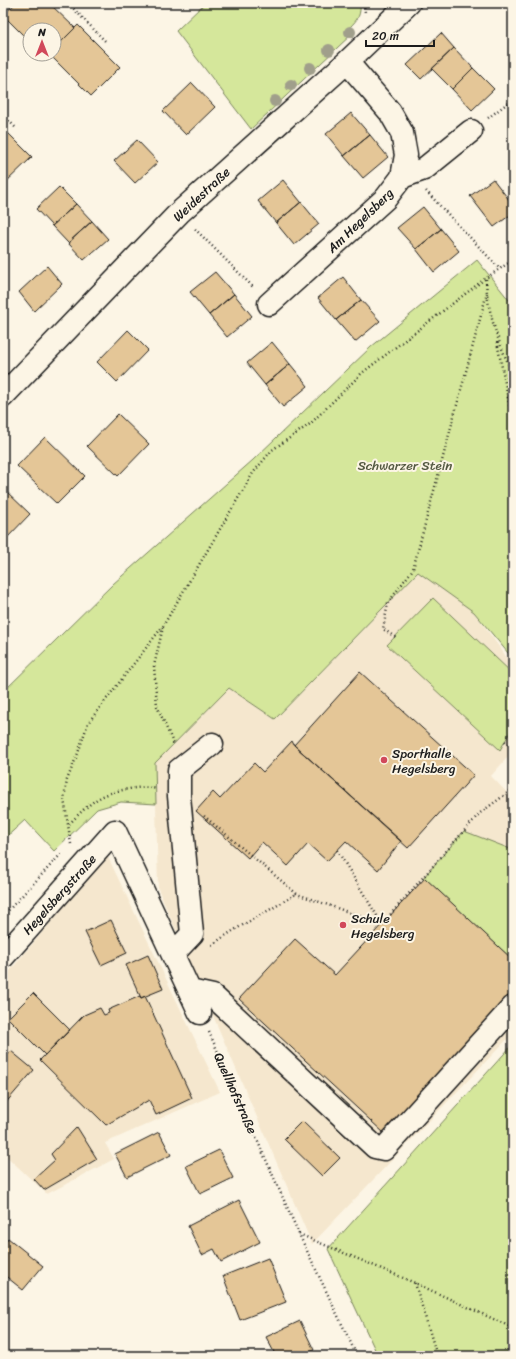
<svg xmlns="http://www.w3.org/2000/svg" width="516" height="1359" font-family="Sriracha,sans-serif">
	<rect width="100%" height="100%" fill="#fcf5e5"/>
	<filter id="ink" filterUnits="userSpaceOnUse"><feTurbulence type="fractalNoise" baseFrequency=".025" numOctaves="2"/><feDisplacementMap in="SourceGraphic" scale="8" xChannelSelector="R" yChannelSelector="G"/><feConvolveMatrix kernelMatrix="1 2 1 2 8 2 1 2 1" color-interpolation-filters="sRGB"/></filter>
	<g filter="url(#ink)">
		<path fill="#f5e7ce" d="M418,572l56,40 39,54v85l-22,25 22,23v234l-201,211 -154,-355 -3,-126 74,-75 46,31z
			M107,855l113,237 -115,51 9,16 -67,35 -44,-41v-174z"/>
		<path fill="#d5e79b" stroke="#78825c" d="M205,3h155c1,12 -2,16 -10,24l4,5 -103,97 -75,-98z
			M477,260l36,45v354l-39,-47 -56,-40 -143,147 -46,-31 -74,75 1,41 -35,-2 -24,7 -43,42 -29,-31 -22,20v-148l110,-108 140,-124 118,-113z
			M433,598l80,76v53l-13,23 -113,-105z
			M464,831l49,19v110l-90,-82z
			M513,1044v312h-135l-50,-107z"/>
		<path fill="#e4c697" stroke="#1c1c1c" d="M16,3h33l26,25 -21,21v-19h-24v12l-27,-27z
			M78,25l42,42 -29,29 -42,-42h5v-5z
			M441,33l13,15 -33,31 -14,-14z
			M454,48l19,20 -21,21 -20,-20z
			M473,68l21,21 -22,21 -20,-21z
			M192,83l23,24 -29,28 -23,-24z
			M351,113l19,22 -26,21 -18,-22z
			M3,128l29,29 -29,28z
			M370,135l18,22 -25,21 -19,-22z
			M137,140l21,22 -23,21 -21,-22z
			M493,179l20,26v8l-19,14 -24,-31z
			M283,180l18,22 -25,21 -18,-22z
			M59,187l17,17 -24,22 -16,-17z
			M301,202l18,22 -25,21 -18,-22z
			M76,204l16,17 -24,22 -16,-17z
			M423,207l18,22 -25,20 -19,-21z
			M92,221l16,18 -24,21 -16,-17z
			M441,229l18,22 -25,21 -18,-23z
			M47,266l15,18 -28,27 -15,-19z
			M215,272l19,22 -25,21 -19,-23z
			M343,277l18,23 -25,20 -18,-22z
			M234,294l18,22 -25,21 -18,-22z
			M361,300l19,21 -25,21 -19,-22z
			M128,330l20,20 -31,32 -20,-20z
			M272,342l18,22 -25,21 -18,-22z
			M290,364l18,22 -25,21 -18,-22z
			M118,414l31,30 -31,32 -31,-30z
			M45,437l40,39 -28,28 -40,-38z
			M6,491l24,23 -24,25 -3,-3v-43z
			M360,672l114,103 -66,73 -114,-103z
			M292,741l2,4 107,96 -23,29 -32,-29 -19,20 -19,-17 -20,22 -26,-24 -14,16 -52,-47 17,-19 7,7 34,-36 9,9z
			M425,878l88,82v34l-129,139 -145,-134 56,-60 40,36z
			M111,920l16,33 -26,12 -16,-33z
			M148,955l15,34 -22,9 -15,-33z
			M33,993l37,37 -25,25 -37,-37z
			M140,996l1,2 4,-2 47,102 -36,17 -7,-15 -43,25 -66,-65 44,-45 16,-7 4,7 5,-2 -1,-3z
			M11,1051l23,19 -31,36v-48l1,1z
			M302,1121l38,37 -18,18 -38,-37z
			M77,1127l20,32 -53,31 -10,-11 21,-19 -4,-6z
			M159,1132l12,23 -44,22 -12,-23z
			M219,1150l14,28 -33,16 -14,-28z
			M239,1200l21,42 -39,20 -7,-13 -12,6 -14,-29z
			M8,1238l35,28 -20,24 -20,-16v-29z
			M268,1258l18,44 -46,18 -17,-44z
			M300,1321l14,29 -12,6h-26l-10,-19z"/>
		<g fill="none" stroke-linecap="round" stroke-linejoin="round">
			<g stroke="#1c1c1c" stroke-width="25">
				<path id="minor" d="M402,177l22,-8 47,-38
					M269,304l117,-106 16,-21 4,-22 -4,-22 -12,-21 -43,-50
					M3,396l176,-183 168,-151 62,-59
					M174,953l18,-19 -13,-138v-26l33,-26
					M3,957l112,-126 85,182
					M190,991l23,5 162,151 9,2 129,-142"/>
			</g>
			<path stroke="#1c1c1c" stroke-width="2.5" stroke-dasharray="1 3" stroke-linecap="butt" d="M68,3l39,40
				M364,3l1,10
				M3,115l14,14
				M488,118l25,-19
				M426,191l74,78
				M195,229l59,59
				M486,279c1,34 13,65 27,95
				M497,342l16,82
				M163,627l-9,39 3,40 17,39
				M395,637l-12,-8 5,-26 25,-34 74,-276
				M505,741l8,9
				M204,816l93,78 85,30 98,-111 33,-24
				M69,824c21,-21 30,-31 60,-35 11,-2 18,-2 28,0
				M71,844l-7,-45 3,-19 11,-27 10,-30 75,-97 90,-153 19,-23 38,-26 52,-51 124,-95 27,-18
				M337,850l45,74
				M3,916l59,-63
				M212,945c27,-20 56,-33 84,-51
				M209,1032l90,202 58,122
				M299,1234l116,49 98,45
				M415,1283l22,73"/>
			<use href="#minor" stroke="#fcf5e5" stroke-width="22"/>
		</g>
		<g fill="#a09f8b">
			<circle cx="350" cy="32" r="6"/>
			<circle cx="329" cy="50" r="6"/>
			<circle cx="310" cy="68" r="6"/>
			<circle cx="291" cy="85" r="6"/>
			<circle cx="275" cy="101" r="6"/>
		</g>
	</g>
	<g fill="#d1495b" stroke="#fcf5e5" stroke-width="1.5">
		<circle cx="384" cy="760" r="4"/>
		<circle cx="343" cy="925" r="4"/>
	</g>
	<g text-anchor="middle" stroke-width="4" stroke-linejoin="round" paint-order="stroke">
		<g font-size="13" fill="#1c1c1c" stroke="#fcf5e5">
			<text transform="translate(201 194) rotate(-43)" y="5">Weidestraße</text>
			<text transform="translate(360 220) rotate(-44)" y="5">Am Hegelsberg</text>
			<text transform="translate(59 894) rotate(-48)" y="5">Hegelsbergstraße</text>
			<text transform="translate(236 1093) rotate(66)" y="5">Quellhofstraße</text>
		</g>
		<g font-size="13" fill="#545942" stroke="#fcf5e5">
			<text x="405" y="470">Schwarzer Stein</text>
		</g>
		<g font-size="13" fill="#1c1c1c" stroke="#fcf5e5" text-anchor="start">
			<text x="392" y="758">Sporthalle<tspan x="392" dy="15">Hegelsberg</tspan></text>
			<text x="351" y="923">Schule<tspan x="351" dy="15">Hegelsberg</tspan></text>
		</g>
	</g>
	<rect width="516" height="1359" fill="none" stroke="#fcf5e5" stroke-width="16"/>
	<rect x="8" y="8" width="500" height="1343" fill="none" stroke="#1c1c1c" stroke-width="1.5" filter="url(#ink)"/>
	<g transform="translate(42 42)"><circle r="19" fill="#fcf5e5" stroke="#a29e95"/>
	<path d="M0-3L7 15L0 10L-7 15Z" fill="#d1495b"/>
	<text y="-6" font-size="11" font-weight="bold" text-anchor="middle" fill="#1c1c1c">N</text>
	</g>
	<path d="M366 40v6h68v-6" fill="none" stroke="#1c1c1c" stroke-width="2"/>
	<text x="372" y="40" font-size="12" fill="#1c1c1c" stroke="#fcf5e5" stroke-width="3" paint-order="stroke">20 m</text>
</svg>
